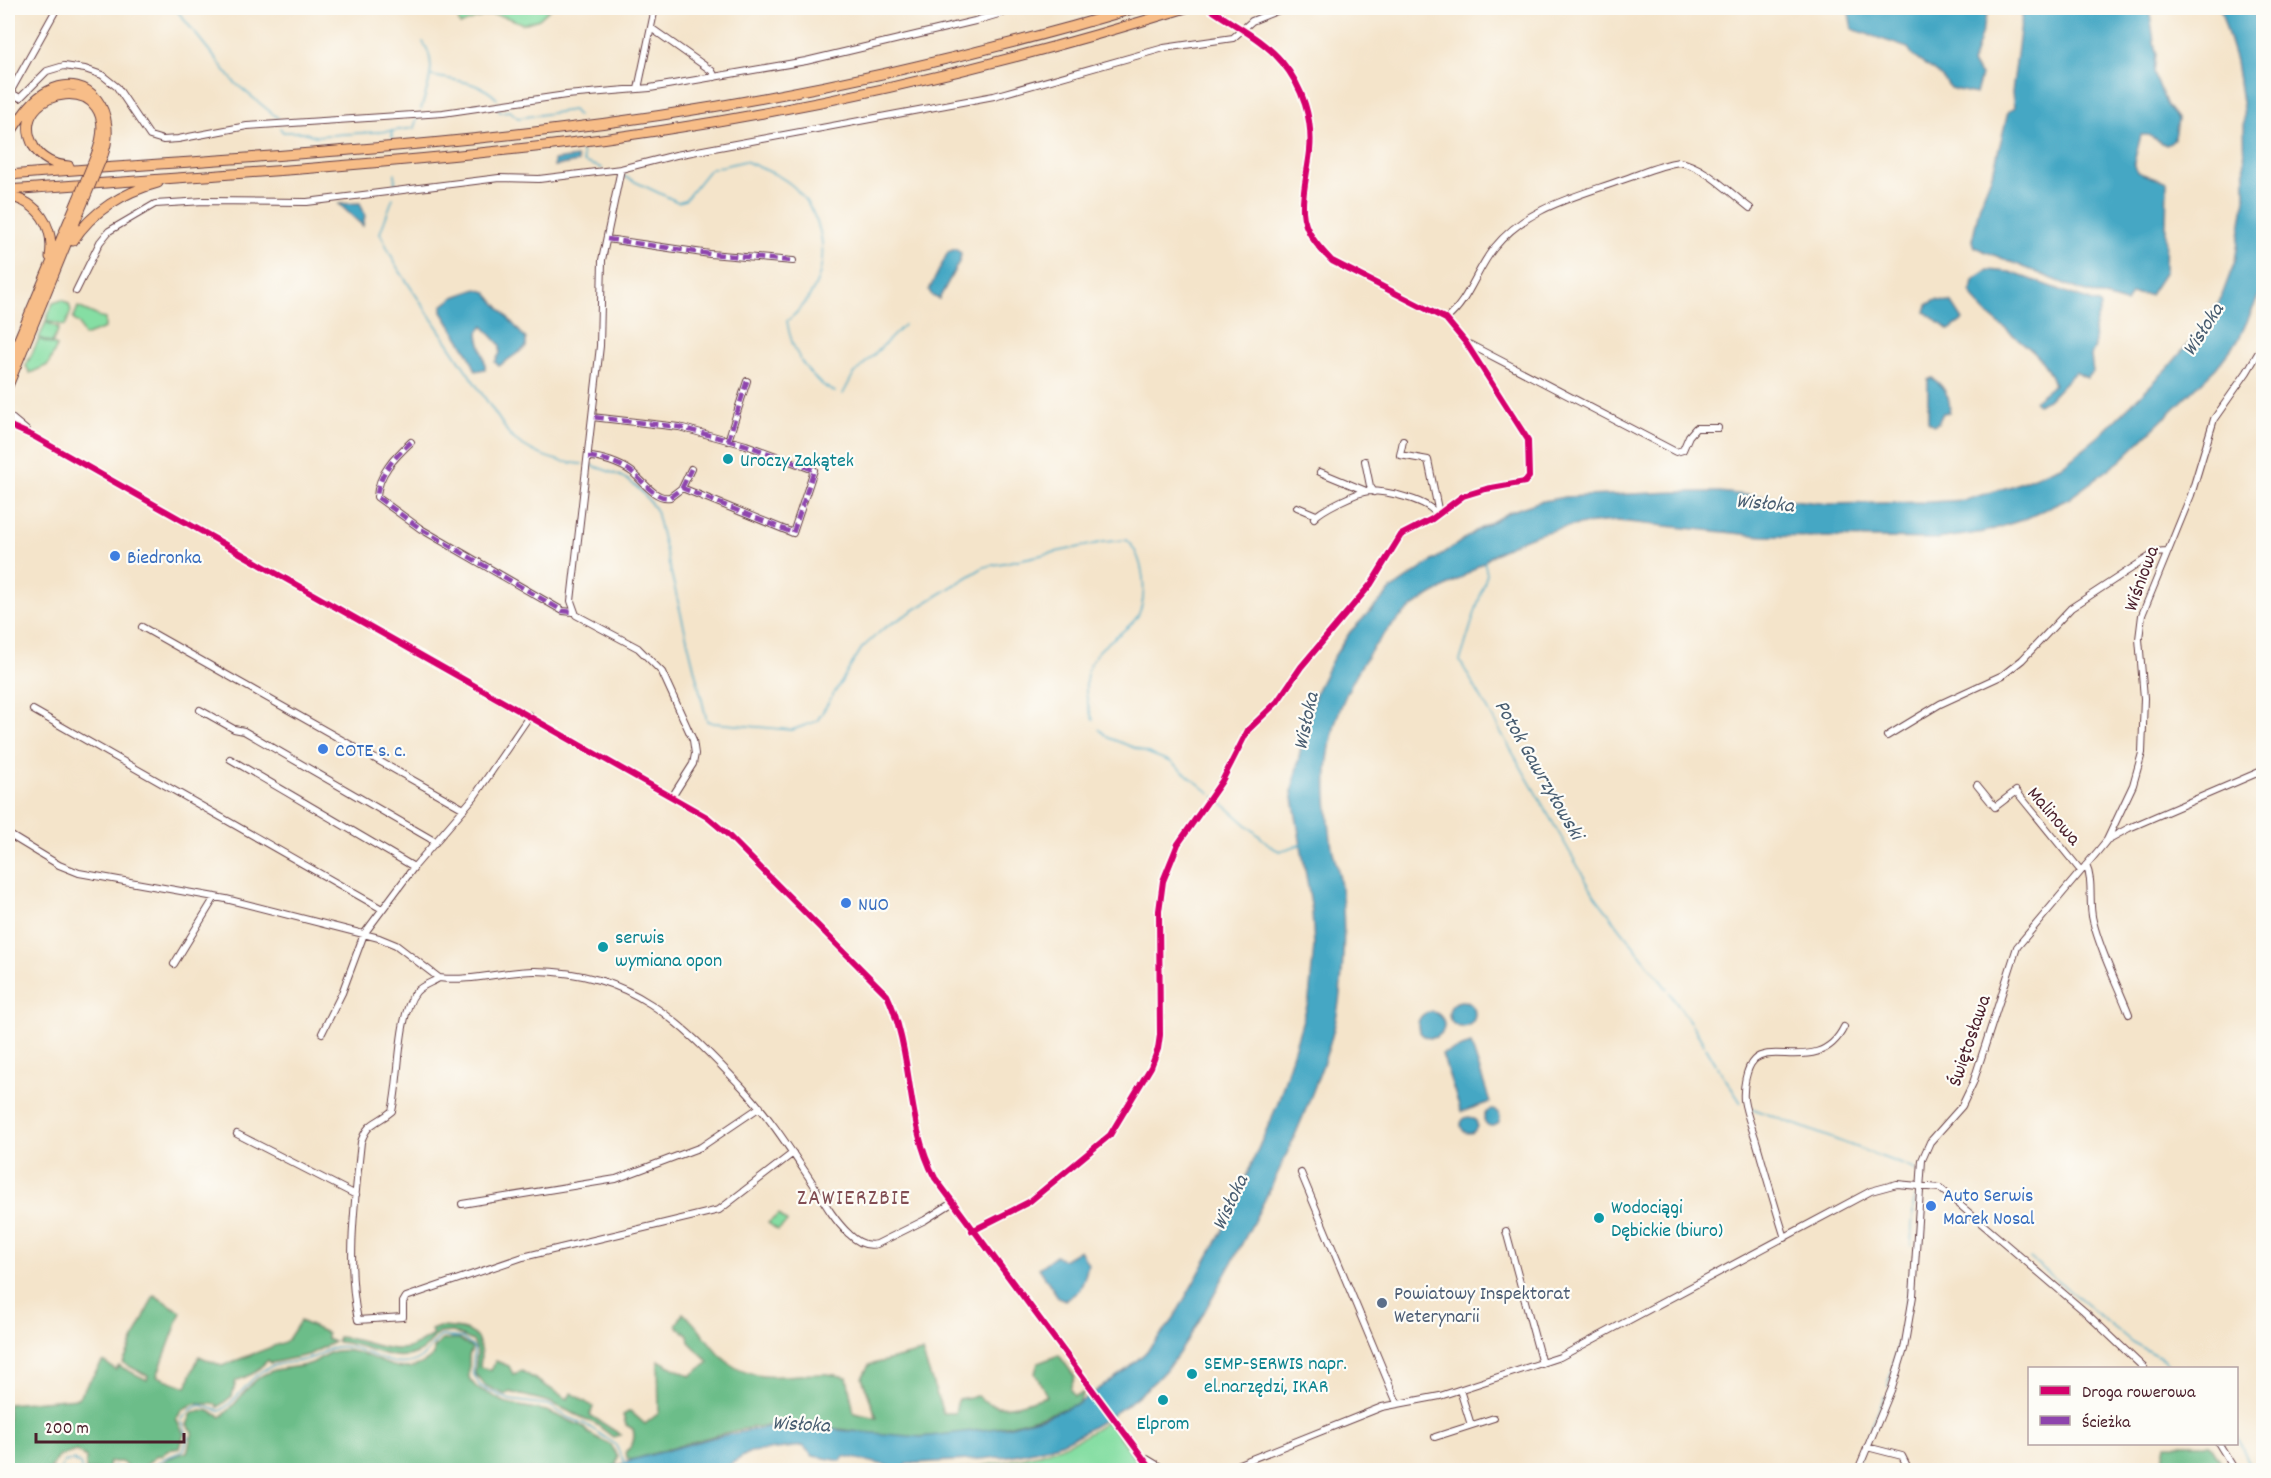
<svg xmlns="http://www.w3.org/2000/svg" width="2271" height="1478" font-family="Dekko,sans-serif">
	<rect width="100%" height="100%" fill="#fdfcf7"/>
	<filter id="ink" filterUnits="userSpaceOnUse"><feTurbulence type="fractalNoise" baseFrequency=".0167" numOctaves="2"/><feDisplacementMap in="SourceGraphic" scale="12" xChannelSelector="R" yChannelSelector="G"/><feConvolveMatrix kernelMatrix="1 2 1 2 8 2 1 2 1" color-interpolation-filters="sRGB"/></filter>
	<filter id="wash" filterUnits="userSpaceOnUse"><feTurbulence type="fractalNoise" baseFrequency=".008" numOctaves="4" result="noise"/><feDisplacementMap in="SourceGraphic" scale="24" xChannelSelector="R" yChannelSelector="G"/><feGaussianBlur stdDeviation="1.35" result="paint"/><feColorMatrix in="noise" values="0 0 0 0 0 0 0 0 0 0 0 0 0 0 0 0 0 1.4 0 .05"/><feComposite in="paint" operator="in"/></filter>
	<g filter="url(#wash)">
		<rect width="100%" height="100%" fill="#f4e4ca"/>
		<path fill="#85dea3" stroke="#687e67" stroke-width="1.5" d="M455,8h96l-12,11 -16,5c-28,-13 -35,-11 -63,1z
			M62,300l7,4 2,7 -6,15 -19,-5 7,-18z
			M78,307l27,12v9l-21,8 -5,-12 -6,-5z
			M46,322l13,6 -7,15 -13,-5z
			M39,339l18,7 -9,19 -18,8 -4,-7z
			M779,1214l8,8 -9,8 -10,-7z
			M1108,1421l35,49h-185c57,-10 101,-14 150,-49z"/>
		<path fill="#6cbd89" stroke="#5b6e5a" stroke-width="1.5" d="M154,1295l27,17 -24,64 29,11 13,-31 23,10 65,-25 13,-20 27,12v6l7,3 -26,13 -37,8 -3,-3 -14,13 -18,8 -4,15 -14,11 -2,-3h-22l-11,5 -7,10 8,15 -4,14 -13,2 -5,6 -5,-1 -16,15h-17l3,-4 -6,-4h-12l-2,8h-21v-12l-9,-7 -17,5 -10,12 4,2h-46v-66l70,-6 25,-37 13,9 3,-4 28,14 1,-4 -25,-13z
			M683,1313c18,14 29,38 47,51 28,20 58,10 90,10 8,-1 18,2 27,3l7,36 23,5 -15,-40 7,-13 53,-13 21,61h12l3,-14 19,-3c23,19 44,8 70,0l-12,-23 3,-10 21,-8 16,22 -5,12 4,7 9,-3 -4,10c-58,24 -124,37 -187,33 -38,-3 -75,-13 -114,-11 -49,2 -99,22 -146,35l-5,-2 -1,-7c8,-5 9,-13 7,-22l-7,-4 -3,-10 7,-4 15,13 14,-11 -1,-53 32,16 19,-14 -20,-20 -1,-7 -12,-9z
			M439,1327c32,1 46,5 41,40l11,3 5,-9 13,5 4,8 9,-3 45,28 5,-6 21,14 -3,8 31,20 -8,2 -17,-13 -47,-22 -39,-10 -5,3 -19,-9 -11,-12 2,-22 -4,-11 -20,-9 -14,1c-6,4 -10,13 -16,17 -29,18 -55,-7 -86,-8l1,-5c23,1 47,16 70,11 8,-2 17,-9 25,-13l-2,-5z
			M451,1339h8l13,9 -3,8v22l7,9 32,17 39,7 37,16 4,6 23,12 7,12 -2,8 -9,5h-454l16,-12 18,-6 6,-21 -6,-6 5,-12 15,-3 14,7c17,-12 27,-36 46,-44 14,-7 31,-4 45,-10 8,-4 15,-11 24,-12 38,-6 60,38 98,4v-7l8,-8z
			M2166,1444h44l16,26h-65z"/>
		<path fill="#44a7c4" stroke="#476378" stroke-width="1.5" d="M1848,8h141l-17,56 9,11 -5,19 -26,-6c-14,-24 -30,-19 -42,-40l-56,-19z
			M2023,8h126l7,46 -2,19 13,33 11,14c-3,11 0,21 -12,25l-18,-10h-7l-7,27 3,10 30,11 -2,89 -15,23 -19,-1 -5,9 -46,-13 -106,-43 -2,-6 8,-37 14,-35 14,-57 6,-4 -2,-15z
			M2220,8h33l11,34v242l-25,55 -23,29 -96,93 -52,38 -43,20 -40,13 -48,7 -175,-3 -144,-15c-41,2 -88,11 -123,33 -13,8 -25,19 -39,27 -15,9 -32,17 -46,28 -41,33 -74,91 -81,144 -5,28 -1,60 2,87 1,14 7,26 9,40 6,37 4,77 0,114 -4,40 -18,74 -32,110 -24,61 -54,119 -86,176 -16,27 -29,56 -49,81 -25,32 -60,55 -95,74 -51,27 -117,24 -172,29l-3,5 -59,-13 -3,5 -28,-5 -10,-10 -53,6 -21,13 -24,5h-98l25,-10 83,-23 63,-12 143,12 86,-10 38,-10 34,-14 48,-34 18,-16 26,-30 51,-91 56,-129 31,-104 5,-53 -2,-35 -20,-119 9,-45 15,-55 17,-34 17,-26 42,-43 84,-58 33,-19 29,-10 27,-5 110,-5h44l110,12 101,-2 35,-2 47,-14 51,-21 36,-29 68,-67 38,-45 16,-26 14,-37 10,-63 -1,-82 -8,-55z
			M577,157l1,5 -24,4v-6z
			M360,203l5,12 -2,11 -24,-22z
			M955,249l6,4 -1,7 -21,39 -7,-3 -3,-6 19,-38z
			M1988,270l22,2 89,32 2,3 -7,21 1,19 -4,9 2,16 -6,6 -12,-6 -27,28 -11,5 -3,-4 20,-16c-11,-43 -68,-58 -83,-93l2,-12z
			M477,289l9,3 40,47v8l-27,19 -4,-4 5,-9v-8l-17,-19 -5,6c0,13 8,24 7,37l-9,2 -8,-18 -26,-41v-6l12,-9z
			M1936,300l16,3 11,17 -14,10 -24,-18 2,-7z
			M1932,378c11,7 20,21 17,34l-6,1 -5,10 -5,2 -5,-4v-41z
			M1449 1014a13 13 0 1 1 26 0a13 13 0 1 1-26 0Z
			M1418 1025a13 13 0 1 1 26 0a13 13 0 1 1-26 0Z
			M1471,1044l19,58 -29,10 -19,-58z
			M1484 1118a8 8 0 1 1 16 0a8 8 0 1 1-16 0Z
			M1461 1125a8 8 0 1 1 16 0a8 8 0 1 1-16 0Z
			M1080,1250l8,14c-4,18 -6,28 -23,36l-7,-3 -19,-29 17,-13 7,5z"/>
		<g fill="none" stroke-linecap="round" stroke-linejoin="round">
			<path stroke="#44a7c4" stroke-width="1.5" d="M175,8l60,75 43,35
				M432,76c20,4 51,6 65,23
				M498,108l2,4 10,-1 8,7 55,-8 5,6
				M421,109c7,-23 17,-46 2,-67
				M280,128l3,4h20l12,4 77,-5
				M392,137v-6l22,-3 3,-10
				M582,152l2,10 18,6
				M623,176l55,26 7,-2 25,-31 35,-8c16,7 36,14 49,26 40,40 38,99 -7,134 4,29 21,59 48,71
				M395,189v-16
				M393,198l-13,35 17,34 114,170c23,17 42,25 71,27
				M843,394l10,-19 51,-50
				M590,465c35,11 46,15 66,46l51,210 7,2 78,7 25,-9 45,-73 21,-19 101,-62 120,-25 22,-2c18,13 23,59 11,77 -10,14 -27,22 -38,34 -18,20 -15,46 -6,69
				M1484,560l3,14 -27,87 135,235 72,93
				M1099,729l10,9 62,24 39,31
				M1214,796l59,52 7,3 22,-7
				M1670,993l20,29
				M1692,1025l12,19
				M1706,1047l10,17
				M1718,1067l23,36
				M1751,1108l163,61 1,2
				M1911,1245l3,-48
				M2030,1258l102,84 32,17 10,9
				M1905,1314l5,-44
				M1888,1386l16,-65
				M2236,1433l16,37
				M1855,1467l29,-70
				M60,1470l4,-8 9,-2 7,4 2,6
				M109,1470l4,-4 6,4
				M148,1470l15,-11 20,-8 5,-14 -7,-17 12,-12 8,-3 19,6c16,-9 26,-29 42,-40 14,-10 34,-7 49,-13 9,-3 16,-9 25,-11 29,-5 59,32 87,9 6,-6 11,-14 18,-20l21,2 12,10 -1,25 7,13 30,14 39,5 18,12 18,7 30,20 10,19"/>
		</g>
	</g>
	<g filter="url(#ink)">
		<g fill="none" stroke-linecap="round" stroke-linejoin="round">
			<g stroke="#643d43" stroke-width="8">
				<path id="minor" d="M651,28l61,43 3,6
					M638,89l17,-81
					M8,91l12,7 27,-27 17,-5 21,3 17,6 15,12 33,49 13,4 15,-1 69,-13 196,-13 123,-18 84,-7 156,-27 169,-40 44,-13
					M8,96l49,-88
					M621,169l-19,91 -2,86 -29,255 5,14 62,33 24,24 31,68 2,14 -2,10 -21,33
					M607,239l103,15 83,7
					M76,291l24,-49 9,-11 46,-27 49,-3 103,1 192,-24 40,1 82,-10 55,-14 318,-59 170,-48 69,-10 19,-17 32,-13
					M1446,319c23,-18 30,-49 48,-71 33,-41 81,-51 128,-68 18,-6 37,-15 57,-18 26,4 51,31 71,46
					M1467,343l209,109 7,-2 6,-14 7,-8h22
					M8,415l18,15
					M8,425l25,11 674,381 19,16 161,162c27,57 18,127 48,183l217,292
					M728,441l19,-60
					M1403,441l-3,14 28,5 11,54
					M411,442c-16,15 -33,32 -34,55l44,32 142,82 10,1
					M588,457c13,0 33,7 44,15 11,9 23,28 38,25l12,-9 111,45 21,-63 -68,-25 -67,-18 -87,-10
					M1365,461l5,25 4,6
					M1320,472l46,19
					M682,488l9,-19
					M1297,507l19,8
					M1314,518c8,-9 43,-26 55,-27 16,0 62,9 68,25
					M142,627l322,182
					M33,710l349,199
					M200,710l34,19 10,2 192,111
					M1887,736l53,-32 63,-29 19,-15 49,-52 84,-55 11,-1
					M230,759l184,108
					M1977,785l18,22 21,-16 65,80
					M8,834l51,31 20,8 147,26 153,39 17,7 43,33c32,4 64,-7 96,-7 97,1 143,49 207,116 27,29 48,62 70,95 11,18 21,37 37,52 8,8 17,13 28,10l48,-24 27,-17
					M2107,840l26,-55 9,-32 2,-55 -5,-59 3,-24 49,-120 23,-76 33,-47 17,-29
					M2086,865c8,17 2,38 7,56 8,33 24,62 36,93
					M174,964l41,-67
					M439,978c-8,5 -17,7 -23,14 -19,23 -16,89 -24,119 -15,13 -24,10 -31,31 -6,58 -15,121 -3,178l45,-3v-15l3,-5 117,-40 196,-47 74,-57
					M322,1033l20,-40 22,-59 50,-67 60,-70 56,-82
					M237,1134l119,61
					M1301,1173l96,230
					M462,1204l154,-25 85,-32 59,-40
					M972,1231l57,-29 81,-67 41,-68 7,-18 2,-14 -1,-124 4,-30 15,-37 44,-63 26,-51 29,-28 24,-35 70,-83 30,-49 31,-16 31,-23 23,-7 39,-7 4,-5 -1,-37 -62,-97 -20,-24 -114,-58c-14,-14 -28,-30 -29,-50 -1,-20 5,-40 7,-60 3,-31 -7,-64 -28,-89 -19,-23 -49,-37 -73,-54
					M1506,1231l36,133
					M1785,1238c-10,-31 -19,-63 -28,-94 -4,-14 -11,-30 -13,-44 -1,-12 2,-32 10,-40 18,-18 67,14 90,-33
					M1460,1390l11,35
					M1435,1437l59,-19
					M2219,1444l16,26
					M1867,1447l35,9 7,14
					M1147,1459l15,9
					M1224,1470l158,-63 58,-11 120,-39 311,-166 26,-7 43,4 144,123 60,57
					M1858,1470l34,-82 12,-39 9,-53 9,-136 8,-18 32,-36 11,-23 44,-136 81,-96 9,-11 22,-12 135,-58"/>
			</g>
			<g stroke="#643d43" stroke-width="11">
				<path id="highway" d="M8,136c11,-15 22,-36 40,-45 43,-22 70,24 55,64
					M69,166c-15,-1 -27,-6 -35,-19 -33,-60 96,-82 62,8
					M8,175c181,-14 363,-23 543,-45 198,-23 394,-65 585,-122
					M8,190c181,-13 364,-24 545,-45 214,-25 427,-73 633,-137
					M8,196c30,6 47,30 42,61
					M73,241c19,-30 51,-49 85,-58
					M8,365l70,-166
					M8,386l77,-188"/>
			</g>
			<use href="#minor" stroke="#fff" stroke-width="6"/>
			<use href="#highway" stroke="#f7bd88" stroke-width="9"/>
			<g stroke="#643d43" stroke-width="11" stroke-linecap="butt">
				<path id="highway-bridge" d="M85,198l18,-43
					M78,199l18,-44"/>
			</g>
			<use href="#highway-bridge" stroke="#f7bd88" stroke-width="9"/>
			<path stroke="#8e44ad" stroke-width="4.5" stroke-dasharray="9 4.5" stroke-linecap="butt" d="M607,239l103,15 83,7
				M728,441l19,-60
				M411,442c-16,15 -33,32 -34,55l44,32 142,82 10,1
				M588,457c13,0 33,7 44,15 11,9 23,28 38,25l12,-9 111,45 21,-63 -68,-25 -67,-18 -87,-10
				M682,488l9,-19"/>
			<g stroke="#fdfcf7" stroke-width="10">
				<path id="cycleway" d="M8,425l25,11 674,381 19,16 161,162c27,57 18,127 48,183l217,292
					M972,1231l57,-29 81,-67 41,-68 7,-18 2,-14 -1,-124 4,-30 15,-37 44,-63 26,-51 29,-28 24,-35 70,-83 30,-49 31,-16 31,-23 23,-7 39,-7 4,-5 -1,-37 -62,-97 -20,-24 -114,-58c-14,-14 -28,-30 -29,-50 -1,-20 5,-40 7,-60 3,-31 -7,-64 -28,-89 -19,-23 -49,-37 -73,-54"/>
			</g>
			<use href="#cycleway" stroke="#d6006c" stroke-width="6"/>
		</g>
	</g>
	<g fill="#0f9aa8" stroke="#fdfcf7" stroke-width="2">
		<circle cx="728" cy="459" r="6"/>
		<circle cx="603" cy="947" r="6"/>
		<circle cx="1599" cy="1218" r="6"/>
		<circle cx="1192" cy="1374" r="6"/>
		<circle cx="1163" cy="1400" r="6"/>
	</g>
	<g fill="#3f7fe0" stroke="#fdfcf7" stroke-width="2">
		<circle cx="115" cy="556" r="6"/>
		<circle cx="323" cy="749" r="6"/>
		<circle cx="846" cy="903" r="6"/>
		<circle cx="1931" cy="1206" r="6"/>
	</g>
	<circle fill="#5c6f8a" stroke="#fdfcf7" stroke-width="2" cx="1382" cy="1303" r="6"/>
	<g text-anchor="middle" stroke-width="4.5" stroke-linejoin="round" paint-order="stroke">
		<g font-size="20" fill="#0d838f" stroke="#fdfcf7" text-anchor="start">
			<text x="740" y="466">Uroczy Zakątek</text>
			<text x="615" y="943">serwis<tspan x="615" dy="23">wymiana opon</tspan></text>
			<text x="1611" y="1213">Wodociągi<tspan x="1611" dy="23">Dębickie (biuro)</tspan></text>
			<text x="1204" y="1369">SEMP-SERWIS napr.<tspan x="1204" dy="23">el.narzędzi, IKAR</tspan></text>
			<text x="1163" y="1429" text-anchor="middle">Elprom</text>
		</g>
		<g font-size="20" fill="#366cbe" stroke="#fdfcf7" text-anchor="start">
			<text x="127" y="563">Biedronka</text>
			<text x="335" y="756">COTE s. c.</text>
			<text x="858" y="910">NUO</text>
			<text x="1943" y="1201">Auto Serwis<tspan x="1943" dy="23">Marek Nosal</tspan></text>
		</g>
		<g font-size="20" fill="#4a1f2b" stroke="#fdfcf7">
			<text transform="translate(2140 578) rotate(-70)" y="7">Wiśniowa</text>
			<text transform="translate(2055 815) rotate(49)" y="7">Malinowa</text>
			<text transform="translate(1968 1040) rotate(-71)" y="7">Świętosława</text>
		</g>
		<g font-size="20" fill="#4e5e75" stroke="#fdfcf7" text-anchor="start">
			<text x="1394" y="1299">Powiatowy Inspektorat<tspan x="1394" dy="23">Weterynarii</tspan></text>
		</g>
		<g font-size="21" font-style="italic" fill="#475c70" stroke="#fdfcf7">
			<text transform="translate(2202 329) rotate(-57)" y="7">Wisłoka</text>
			<text transform="translate(1765 502) rotate(5)" y="7">Wisłoka</text>
			<text transform="translate(1305 721) rotate(-78)" y="7">Wisłoka</text>
			<text transform="translate(1540 769) rotate(60)" y="7">Potok Gawrzyłowski</text>
			<text transform="translate(1229 1202) rotate(-65)" y="7">Wisłoka</text>
			<text transform="translate(801 1423) rotate(3)" y="7">Wisłoka</text>
		</g>
		<g font-size="22" letter-spacing="1.5" fill="#824e54" stroke="#fdfcf7">
			<text x="854" y="1204">ZAWIERZBIE</text>
		</g>
	</g>
	<rect width="2271" height="1478" fill="none" stroke="#fdfcf7" stroke-width="30"/>
	<rect x="2028" y="1367" width="210" height="78" fill="#fdfcf7" stroke="#b5a4a5" stroke-width="1.5"/>
	<rect x="2040" y="1386" width="30" height="9" fill="#d6006c" stroke="#b5a4a5" stroke-width="1.5"/>
	<text x="2082" y="1397" font-size="18" fill="#4a1f2b">Droga rowerowa</text>
	<rect x="2040" y="1416" width="30" height="9" fill="#8e44ad" stroke="#b5a4a5" stroke-width="1.5"/>
	<text x="2082" y="1427" font-size="18" fill="#4a1f2b">Ścieżka</text>
	<path d="M36 1433v9h148v-9" fill="none" stroke="#4a1f2b" stroke-width="3"/>
	<text x="45" y="1433" font-size="18" fill="#4a1f2b" stroke="#fdfcf7" stroke-width="4.5" paint-order="stroke">200 m</text>
</svg>
